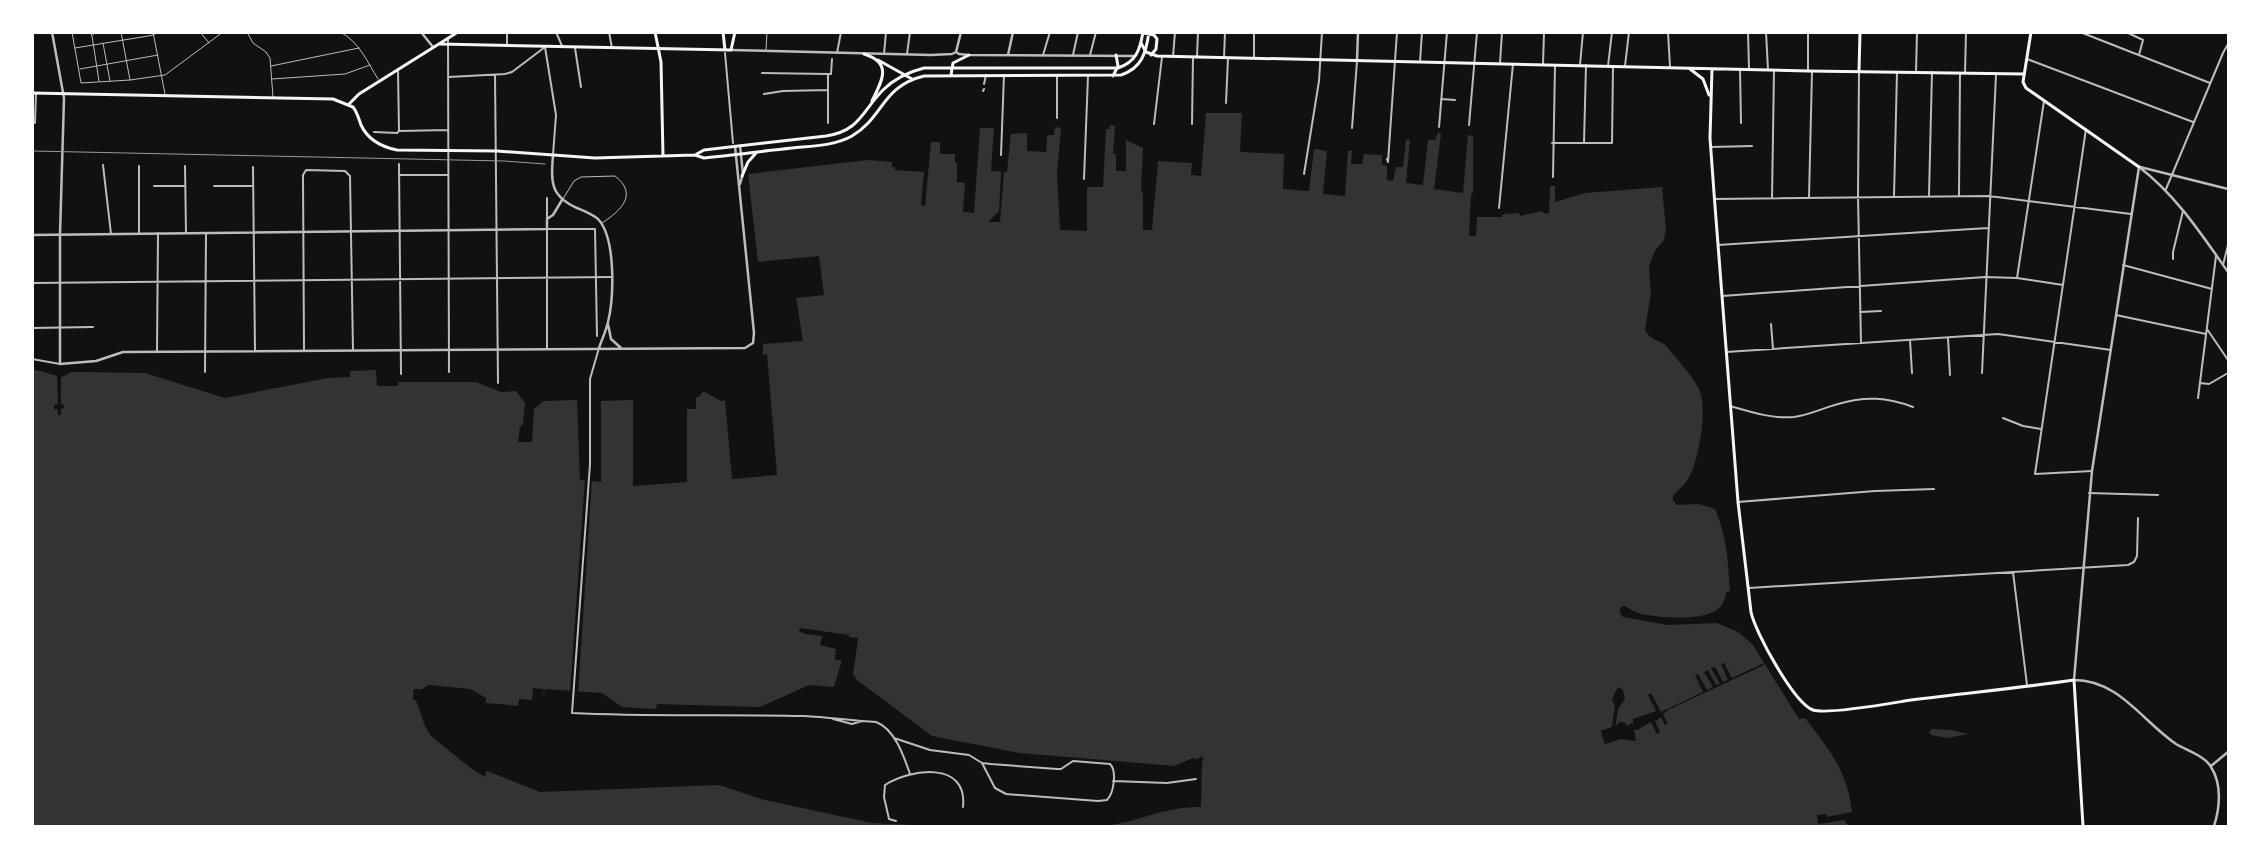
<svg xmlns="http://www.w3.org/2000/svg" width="2261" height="859" font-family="'IBM Plex Serif',serif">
	<rect width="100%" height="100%" fill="#111"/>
	<path fill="#333" fill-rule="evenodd" d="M1206,113h36l-2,39 44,2 -1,35 26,2 5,-42 13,2 -4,43 22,2 3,-46 4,1 -1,13h11l2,-10 18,1v10l5,1v14l6,1 3,-14h7l3,-28 4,1 -4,43 17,2 5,-45h7l3,-8 3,2 -7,55 29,4 5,-58 5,1v57l-2,1 -2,42h7l1,-19h25l1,-3 16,-1 1,3 22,-5 3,3 4,-1 1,-27h5v16l30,-9 77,-6 4,42 -2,11 -10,12 -5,15 2,26 -6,37c5,11 17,10 23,18 10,13 23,26 31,41 9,18 0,72 -11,90 -4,8 -11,11 -15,17v4l4,5 22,-1 16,5c12,27 13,53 15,82l-4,1c-1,6 -2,12 -8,17 -14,12 -59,9 -76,5 -7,-1 -12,-6 -18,-8l-4,2v5l3,4 45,8 49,-2 21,9 15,13 46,74 6,-1c24,31 43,54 47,94l-25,5 -1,-3 -9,1 1,9 26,-4 5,6h-745c35,-4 61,-20 97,-19l1,-45 2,-3 -3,-3 -3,3 -5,-1 -19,8 -94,-8 -61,-5 -87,-17 -75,-56 -4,-6 2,-12 -13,-2 -8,27 -25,-2 -49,22 -103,-3 -1,5 -34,-2 -20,-14 -57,-4 -2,10 -9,-1v9l-49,-4c-12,-16 -52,-12 -71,-14l-1,11 10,1 10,28 38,33 16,9 53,21 179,-7 46,15 107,23 59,3h-898l-1,-457 30,8 9,-5h9l65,1 80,25 103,-20 22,-1v-6l26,-1 1,16h21v-4h78l25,10 15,-1 9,12 -2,21 -3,3 -2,15h14l2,-33 10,-8 33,-1 3,80 21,2v-81l32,-1v86l54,-4v-73h9v-12h3l4,-6 18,10 4,-1 7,79 45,-4 -10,-121 -4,1v-11l40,-3 -7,-43 28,-3 -5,-39 -61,6 -10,-88 120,-14 24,2v5h3v3l29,2 -3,33 4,1 6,-64h9v12h15v9h2v19l8,1 -2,29 11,1 6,-85h14l-3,43 16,1 4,-38 16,-1v18l19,1 1,-17h7l1,-8 6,1 -4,46 3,56 27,1v-44h16l3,-58h3l1,-4 5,1 -2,28h3v17h10v-31l17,8 -2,41 2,5v36h9l6,-69 34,2 -1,12 10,1zM1618,687l5,3 2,9 -7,10 -3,17 5,-4 6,1v3l18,-8 2,5 -12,7 2,11 -16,-2 -15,5 -4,-13 11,-4 3,-21 -3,-7z
		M1932,729l19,1 17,4 -21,4 -16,-3 -2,-3z"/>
	<path fill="#111" d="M1001,172h3l-4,50h-12l11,-11z
		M57,374h4v30l3,1v3l-3,1v6h-3l-1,-7 -3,2v-5l4,-1z
		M585,478l7,1 -14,215 -8,-1z
		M800,628l49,7v2l9,1 -3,24 -20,-2 1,-11 -16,-4 2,-9 -17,-2 -6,-3z
		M1724,663l8,15 32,-15v2l-94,44 -7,5 5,10 -3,1 -3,-6 -4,-2 1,2 -4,2 5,11 -3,2 -6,-12 -14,8 -2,-1 -1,-2 9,-5 -10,4v-7l23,-8 -8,-16 3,-2 10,19 42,-20 -8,-17 3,-1 9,16 6,-3 -9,-15 4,-2 8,15 4,-1 -9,-16 4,-1 8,15 5,-2 -7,-16z
		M428,685l42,4 16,9v6l-16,-8 -15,-3 -39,-1v6l10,1 9,29 34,30 18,11 -2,8 -13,-8 -41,-33 -6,-10 -9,-26h-3l1,-11 7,1z
		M533,688l11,1 -1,10 -9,-1v9l-16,-1 1,-7 13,1z
		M1615,706l3,3 -3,19 -11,4 3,9 12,-4 1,2 -15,5 -4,-13 11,-4z"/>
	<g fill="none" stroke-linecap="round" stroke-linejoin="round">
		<path stroke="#bcbcbc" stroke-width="1" d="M72,32l9,51 49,-3 35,-5 58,-43
			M90,32l2,4 7,45
			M121,32l9,48
			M153,32l12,62
			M200,32l9,11
			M247,32l6,11 13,9 4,6 3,39
			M340,32c20,10 27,30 38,47
			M93,35l3,-3
			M103,43l7,38
			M75,48l79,-13 2,-3
			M766,50l1,-18
			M271,66l88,-18
			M80,69l78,-14
			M272,79l73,-5 25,-9
			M563,199l11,-18 7,-4 34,-1c23,18 7,34 -13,47"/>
		<path stroke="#bcbcbc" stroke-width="2" d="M725,53l8,90
			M762,73l66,1
			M764,94l19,-3 45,-1
			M828,123v-49h3l1,-15"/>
		<path stroke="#bcbcbc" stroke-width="2" d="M507,32v14
			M556,32l6,14
			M609,32l3,16
			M1668,32l2,35
			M1748,32l1,37
			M1766,32l2,38
			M2080,32l130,51
			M2126,32l17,8 -4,15
			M32,33l3,-1
			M448,38l1,334
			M545,47l11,68 -3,40
			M575,48l6,39
			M837,53l4,-21
			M884,54l2,-22
			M907,54l3,-22
			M1043,55l7,-23
			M1073,55l5,-23
			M1090,55l6,-23
			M1173,57l2,-25
			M1197,57l1,-25
			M1224,58l1,-26
			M1254,58v-26
			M2027,59l166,63
			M1420,62l2,-30
			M1500,63l2,-31
			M1543,64l1,-32
			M1580,65l3,-33
			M1608,66l4,-34
			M1625,66l4,-34
			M1740,69l1,54
			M398,70l1,61
			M1808,71v-39
			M1859,71l-1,125 3,147
			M1916,72l1,-40
			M1965,73l1,-41
			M495,75l3,308
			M449,77l56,-3 7,-2 33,-25
			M984,84l2,-9
			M983,91l1,-2
			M1441,99l14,1
			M1226,103l2,-45
			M1057,118v-42
			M35,123l1,-30
			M1154,124l8,-67
			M1192,124l1,-67
			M1469,125l8,-93
			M1439,127l8,-95
			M1352,128l5,-67
			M2086,129l-51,345 57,-3
			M374,132l23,1 2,-2 49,-1
			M1552,143h60l1,-76
			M1584,143l2,-78
			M1711,147l41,-1
			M1001,155l3,-80
			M1387,159l1,3 9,-130
			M399,164l2,210
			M103,165l8,69
			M139,166v67
			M185,166l1,67
			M253,167l2,184
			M1304,174l15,-93 3,-49
			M399,175h49
			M1553,177l2,-112
			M1084,179l4,-103
			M154,186h30
			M214,186h39
			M2166,189l57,-136 5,-9
			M1929,195l3,-123
			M1959,195l1,-122
			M1894,196l3,-124
			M1809,197l3,-125
			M547,198v21
			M1772,198l2,-128
			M1714,199l275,-3 142,18
			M1499,208l14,-144
			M1718,245l270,-17
			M2173,259v-7l10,-41
			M2123,265l89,24
			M2223,265l5,-20
			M2017,278l27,-177
			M32,283l579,-6
			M1722,296l263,-19 32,1 46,7
			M1860,312l21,-1
			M2116,315l90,19
			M1771,324l2,25
			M32,328l61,-1
			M2207,329l21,31
			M1948,338l2,37
			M1910,340l2,33
			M547,348v-119h48l2,107
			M599,348l-9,31v85l-18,249c77,4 155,1 232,3 25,1 48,5 72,6 19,7 28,35 34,52
			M304,350l-1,-175 3,-5 39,1 5,5 3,174
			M157,351l1,-118
			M1726,352l272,-18 113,16
			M32,359l28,5
			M205,372l1,-139
			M1982,373l14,-298
			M2200,383l9,1 19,-11
			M2198,398l18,-142
			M1730,406c21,6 42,13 64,11 16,-2 29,-9 44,-13 27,-8 49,-7 75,3
			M2003,418l20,8 18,3
			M2089,493l69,2
			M1738,502l137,-11 59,-2
			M2013,572l14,113
			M1749,588l379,-23 6,-3 3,-6 1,-38
			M833,719l19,5 10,-3
			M894,738l36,12 39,5 13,8 9,1 66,5h4l12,-8 37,3c7,7 4,29 -3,36l-9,1 -92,-7 -11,-6 -13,-25
			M1113,781l54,2 29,-4
			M896,821l-7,-2 -5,-22 1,-12c25,-16 83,-25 78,22"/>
		<path stroke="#bcbcbc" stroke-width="2.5" d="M52,32l12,66 -4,136v130l36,-3 27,-9 622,-4 8,-5 1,-10 -19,-187
			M421,32l12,15
			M731,50l200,5 21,-1 4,-2 3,2 10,1 166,1
			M956,52l5,-20
			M1008,55l5,-23
			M1357,61l1,-29
			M740,146l3,28 -3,10
			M553,155c-2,27 -3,41 24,53 7,3 15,6 21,11 18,19 16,78 10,103 -2,9 -6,17 -9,26
			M2139,167l-47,304 -18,209c45,0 68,41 102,64 10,6 29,12 35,23 11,17 9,41 3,59
			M2139,167c37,28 63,68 89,105
			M2140,167l88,22
			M32,235l515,-6v-10l6,-4 9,-15
			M608,324l3,15 10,9
			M2211,766l17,-14"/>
		<path stroke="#f5f5f5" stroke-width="3" d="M723,32l2,18
			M2031,32l-8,50 3,6 113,79
			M1141,43l5,9 11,4 651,15 216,3
			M440,44l291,6 4,-18
			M1690,69l13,10 6,16
			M1712,69l-2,69 4,55 24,309 13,110c4,20 43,91 62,98 14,5 79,-7 98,-10 54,-7 109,-12 163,-20l9,146
			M1859,71l1,-39
			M349,104l10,-10 99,-62"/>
		<path stroke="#f5f5f5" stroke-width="3" d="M655,32l6,30 2,94
			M1143,33l11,2 3,4 -1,10 -5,6
			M864,54c29,9 18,27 8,47
			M878,60l34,19
			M951,75l2,-12 16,-8
			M1113,76l5,-10 -2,-11
			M32,93l301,6 20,8c4,5 6,12 8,18 7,15 21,22 36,25l100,1 98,7 100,-3 9,3c30,-3 59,-7 88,-10 20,-2 42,-2 60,-12 31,-18 30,-50 72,-60l197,-1c21,-7 25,-22 28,-43
			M695,155l9,-5 122,-14c34,-5 36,-25 57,-46 11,-11 25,-18 41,-22h194c18,-6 22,-18 25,-36
			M742,176l6,-14 9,-10"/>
		<path stroke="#9a9a9a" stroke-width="1" d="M32,151l472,10 41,3"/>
	</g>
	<rect width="2261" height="859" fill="none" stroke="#ffffff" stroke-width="68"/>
</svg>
